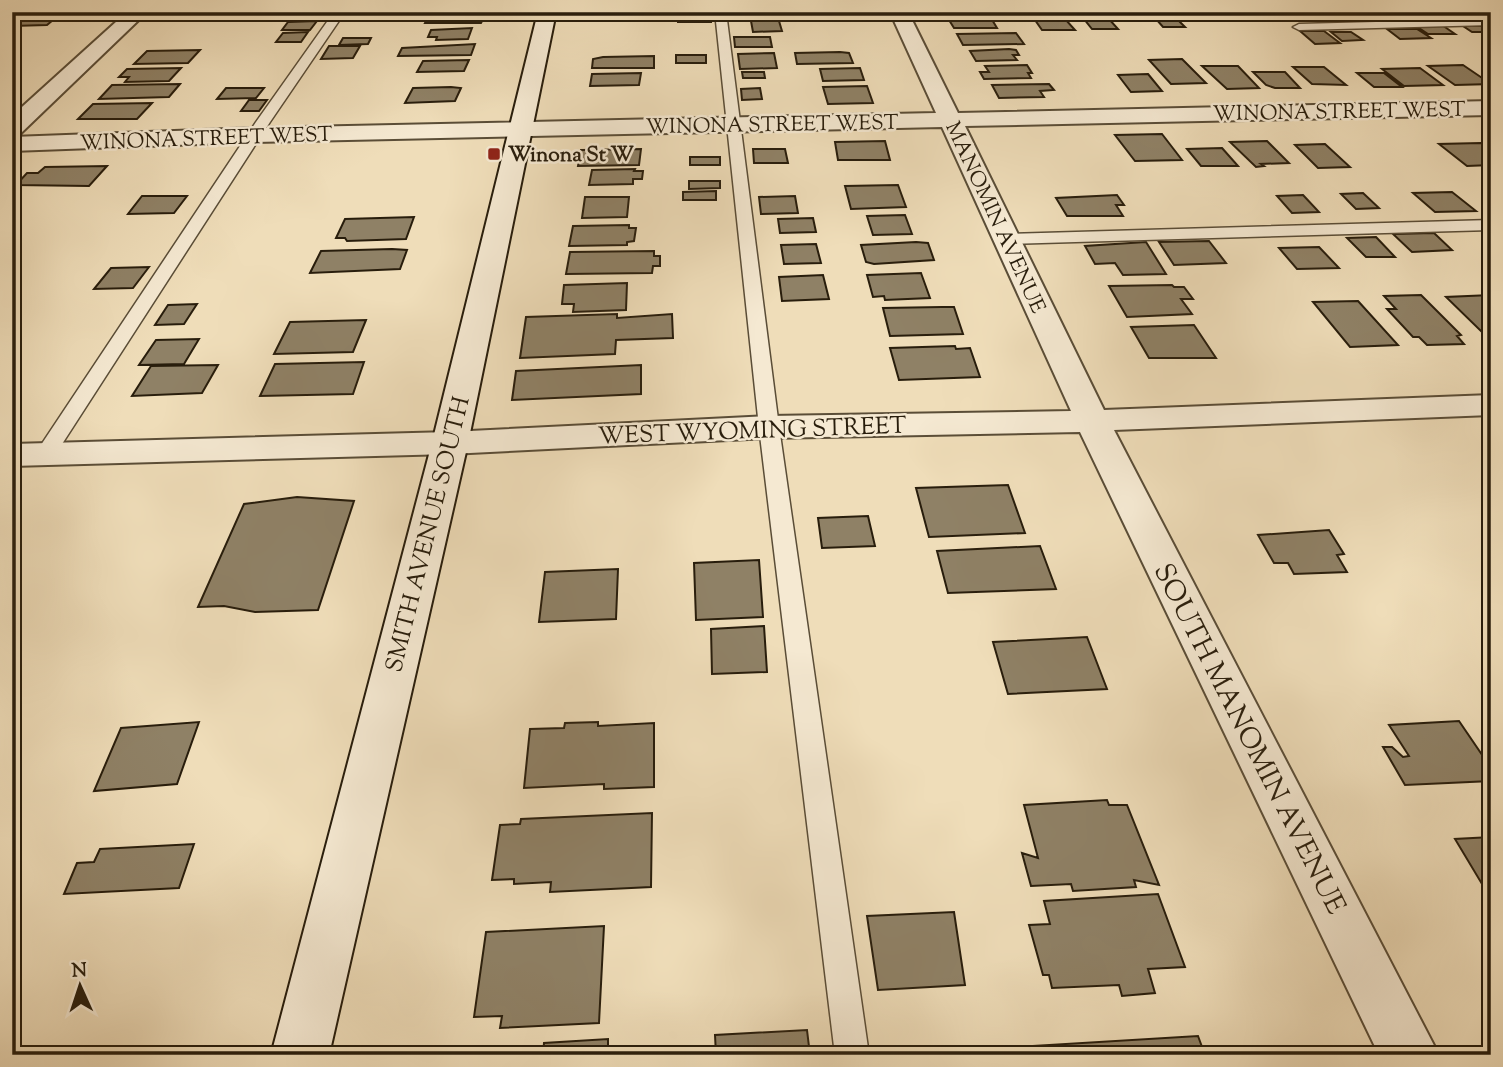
<svg xmlns="http://www.w3.org/2000/svg" width="1503" height="1067" font-family="'Sorts Mill Goudy',serif">
	<rect width="100%" height="100%" fill="#efddb9"/>
	<filter id="stains"><feTurbulence type="fractalNoise" baseFrequency=".00286" numOctaves="4"/><feColorMatrix values="0 0 0 0 .2 0 0 0 0 .09 0 0 0 0 .02 0 0 0 .5 -.17"/></filter>
	<radialGradient id="worn" r=".72"><stop offset=".6" stop-color="#630" stop-opacity="0"/><stop offset="1" stop-color="#630" stop-opacity=".3"/></radialGradient>
	<path fill="#8f8166" stroke="#281d0c" stroke-width="2" d="M678,12h32l1,10h-33z
		M786,12h50l2,7 -50,1z
		M447,14h39l-5,9h-56l4,-8z
		M59,15l-12,10 -35,1v-10z
		M991,18l6,10h-43l-5,-8z
		M1084,19h25l9,10h-26z
		M1156,19h21l8,8h-22z
		M1035,20h31l9,10h-33z
		M317,21l-7,9h-28l6,-8z
		M751,21h28l3,10 -29,1z
		M1442,25l13,9h-27l-12,-8z
		M1463,26h25l3,6h-19z
		M472,28l-4,11 -32,1 1,-3h-9l3,-7z
		M1387,29h30l14,9 -31,1z
		M1300,31h24l16,12 -25,1z
		M308,32l-7,10h-25l7,-9z
		M1331,32h20l12,8 -21,1z
		M1016,33l8,11 -61,1 -6,-11z
		M734,37h36l2,10h-37z
		M343,38h28l-3,6 -29,1z
		M475,44l-4,11 -73,1 4,-8z
		M329,46h31l-7,12 -32,1z
		M1009,49l7,1 3,5h-6l4,5 -41,1 -6,-10z
		M200,50l-12,13 -54,1 13,-13z
		M840,52l9,1 4,10 -56,1 -2,-11z
		M774,53l3,15 -37,1 -2,-15z
		M676,55h30v8h-30z
		M654,56v12h-62l1,-9 10,-2z
		M1182,59l24,24 -35,1 -22,-24z
		M469,60l-5,11 -47,1 6,-11z
		M1027,65l5,8h-4l3,5 -47,1 -4,-7h9l-4,-6z
		M1463,65l28,19 -36,1 -27,-19z
		M1202,66h36l21,22 -32,1z
		M1293,67h31l22,18 -34,-1z
		M181,68l-12,13 -44,1 4,-5h-10l8,-8z
		M860,68l4,12 -41,1 -3,-12z
		M1420,68l23,17 -39,1 -22,-17z
		M742,72h22l1,6h-22z
		M1253,72h32l15,16h-25l-9,-3z
		M641,73l-2,12 -49,1 2,-12z
		M1357,73h27l18,14h-28z
		M1148,74l14,17 -31,1 -13,-17z
		M180,84l-11,13 -70,2 13,-14z
		M1049,84l5,6 -14,1 4,6 -45,1 -7,-13z
		M867,86l6,17 -45,1 -5,-17z
		M226,88h38l-8,10 -39,1z
		M413,88l38,-1 10,1 -6,13 -50,2z
		M760,88l2,11 -20,1 -1,-11z
		M249,100h18l-8,11h-18z
		M152,103l-15,16h-59l15,-15z
		M1162,134l20,26 -47,1 -20,-26z
		M885,141l5,19h-52l-3,-18z
		M1267,141l22,22 -28,1 3,2 -8,1 -26,-25z
		M1481,143l10,7v15l-24,1 -28,-22z
		M1325,144l25,23 -32,1 -23,-23z
		M1222,148l16,18h-37l-14,-17z
		M641,149l-2,16 -61,1 3,-16z
		M753,149h32l3,14h-34z
		M690,157h30v8h-30z
		M107,166l-18,20 -73,-1 11,-12h11l7,-6z
		M635,169l-1,2h9l-1,8h-9v5l-44,1 3,-15z
		M689,181h31v7l-31,1z
		M898,185l8,22 -55,2 -6,-23z
		M716,191v9h-33v-8z
		M1452,192l24,19 -41,1 -22,-19z
		M1363,193l16,15 -23,1 -15,-15z
		M1117,195l7,10h-8l7,11h-56l-11,-18z
		M1303,195l16,17 -27,1 -15,-17z
		M142,196h45l-13,17 -46,1z
		M795,196l3,17 -37,1 -2,-17z
		M585,197h44l-2,20 -45,1z
		M905,215l7,19 -39,1 -6,-19z
		M414,217l-8,22 -59,2 -2,-3h-9l9,-19z
		M813,218l3,14 -36,1 -2,-14z
		M629,225v3h7l-2,13 -7,1v3l-58,1 4,-20z
		M1434,233l18,17 -40,2 -19,-18z
		M1376,237l19,20h-29l-19,-19z
		M1209,241l17,22 -52,2 -15,-23z
		M916,242l12,1 6,17 -60,4 -8,-2 -5,-17z
		M1146,242l20,32 -43,1 -8,-12 -20,1 -10,-18z
		M816,244l5,19 -37,1 -3,-19z
		M1319,247l20,21 -42,1 -18,-21z
		M392,249l15,1 -7,19 -90,4 11,-22z
		M654,251v5h6v10h-7l-1,7 -86,1 4,-22z
		M149,267l-16,21 -39,1 17,-21z
		M921,273l9,25 -45,2 -1,-4 -11,1 -6,-22z
		M823,275l6,24 -47,2 -3,-24z
		M627,283l-1,27 -53,2 1,-8h-12l2,-19z
		M1172,285l2,2h10l9,12h-12l11,15 -65,3 -18,-31z
		M1421,295l40,40 -4,1 7,8 -37,1 -8,-8h-6l-26,-28h9l-12,-13z
		M1491,295v38l-7,1 -38,-37z
		M1358,301l40,44 -48,2 -37,-45z
		M197,304l-13,20 -29,1 13,-20z
		M942,307h12l9,27 -73,2 -7,-28z
		M617,314v4l55,-4 1,24 -57,2 -1,14 -95,4 6,-41z
		M366,320l-13,32 -79,2 16,-32z
		M1194,325l22,33h-67l-18,-31z
		M199,339l-15,25 -45,1 17,-25z
		M955,346l1,3 14,-1 10,29 -81,3 -9,-32z
		M364,362l-11,32 -93,2 15,-32z
		M218,365l-16,28 -70,3 19,-30z
		M641,365v29l-129,6 4,-29z
		M1008,485l17,48 -96,4 -13,-49z
		M297,497l57,4 -36,109 -63,2 -31,-6 -26,1 46,-103z
		M868,516l7,30 -53,2 -4,-30z
		M1329,530l15,24 -7,1 10,17 -53,2 -6,-11h-14l-16,-28z
		M1040,546l16,43 -108,4 -11,-42z
		M759,560l4,57 -67,3 -2,-57z
		M618,569l-2,50 -77,3 6,-50z
		M764,626l3,46 -55,2 -1,-45z
		M1087,637l20,52 -99,5 -15,-52z
		M1459,721l32,47v13l-86,4 -22,-38h9l11,10 6,-1 -20,-31z
		M199,722l-22,62 -83,7 27,-63z
		M598,722v4l56,-3v64l-50,2v-5l-80,4 6,-59 34,-1 1,-5z
		M1107,800l2,5h18l32,80 -25,-5 2,7 -63,4 -2,-7 -40,2 -9,-33 16,5 -14,-53z
		M652,813l-1,74 -101,5 1,-10 -37,2v-5l-22,1 8,-55 20,-1 1,-5z
		M1491,837v62l-36,-60z
		M194,844l-15,44 -115,6 13,-31 17,-1 6,-13z
		M1158,894l27,73 -37,2 7,24 -33,3 -3,-11 -67,3 -3,-13h-6l-14,-50 21,-1 -6,-23z
		M954,912l11,73 -87,5 -11,-74z
		M604,926l-5,97 -99,5 2,-12 -28,1 12,-85z
		M807,1030l3,25h-94l-1,-20z
		M1198,1036l7,19h-271l-1,-3z
		M608,1039v13l56,-3v6h-121l1,-12z"/>
	<g fill="none" stroke-linecap="round" stroke-linejoin="round">
		<g stroke="#5a4d37" stroke-width="3">
			<path id="service" d="M334,12h11l-75,110 -217,336h-14l-3,-5 3,-5 217,-326z
				M715,12h11l53,415 90,628h-34l-76,-628z
				M1491,19v6l-192,5 -6,-3 6,-3z
				M1491,220v10l-486,14 -8,-5 8,-5z"/>
		</g>
		<g stroke="#5a4d37" stroke-width="4">
			<path id="minor" d="M127,12h20l-127,122 -8,2v-20z
				M890,12h18l50,101 533,-12v14l-526,11 139,284 387,-15v20l-377,15 325,625h-60l-299,-623 -311,6 -319,16 -438,12v-22l438,-12 319,-16 302,-5 -129,-284 -687,15 -243,9v-14l243,-9 681,-15z"/>
		</g>
		<g stroke="#281d0c" stroke-width="4">
			<path id="secondary" d="M538,12h18l-88,431 -139,612h-58l161,-612z"/>
		</g>
		<use href="#service" fill="#f5e9d2" fill-rule="evenodd"/>
		<use href="#minor" fill="#f5e9d2" fill-rule="evenodd"/>
		<use href="#secondary" fill="#f5e9d2" fill-rule="evenodd"/>
	</g>
	<rect fill="#8f2418" stroke="#f5e9d2" stroke-width="2.5" x="487" y="147" width="14" height="14" rx="3.5"/>
	<g text-anchor="middle" stroke-width="5" stroke-linejoin="round" paint-order="stroke">
		<g font-size="21" fill="#281d0c" stroke="#f5e9d2">
			<text transform="translate(1339 111) rotate(-1)" y="7">WINONA STREET WEST</text>
			<text transform="translate(772 124) rotate(-1)" y="7">WINONA STREET WEST</text>
			<text transform="translate(206 138) rotate(-2)" y="7">WINONA STREET WEST</text>
			<text transform="translate(996 217) rotate(65)" y="7">MANOMIN AVENUE</text>
		</g>
		<g font-size="21" font-weight="bold" fill="#281d0c" stroke="#f5e9d2" text-anchor="start">
			<text x="508" y="161">Winona St W</text>
		</g>
		<g font-size="24" fill="#281d0c" stroke="#f5e9d2">
			<text transform="translate(752 430) rotate(-2)" y="8">WEST WYOMING STREET</text>
			<text transform="translate(427 534) rotate(-76)" y="8">SMITH AVENUE SOUTH</text>
		</g>
		<g font-size="28" fill="#281d0c" stroke="#f5e9d2">
			<text transform="translate(1251 738) rotate(63)" y="10">SOUTH MANOMIN AVENUE</text>
		</g>
	</g>
	<rect width="1503" height="1067" fill="none" stroke="#efddb9" stroke-width="42"/>
	<rect x="14" y="14" width="1475" height="1039" fill="none" stroke="#281d0c" stroke-width="3.5"/>
	<rect x="21" y="21" width="1461" height="1025" fill="none" stroke="#281d0c" stroke-width="2"/>
	<g transform="translate(80 986) rotate(357)" stroke="#f5e9d2" stroke-width="5" paint-order="stroke">
	<path d="M0-5L12 26L0 18L-12 26Z" fill="#281d0c"/>
	<text y="-10" font-size="19" font-weight="bold" text-anchor="middle" fill="#281d0c">N</text>
	</g>
	<rect width="100%" height="100%" filter="url(#stains)"/>
	<rect width="100%" height="100%" fill="url(#worn)"/>
</svg>
